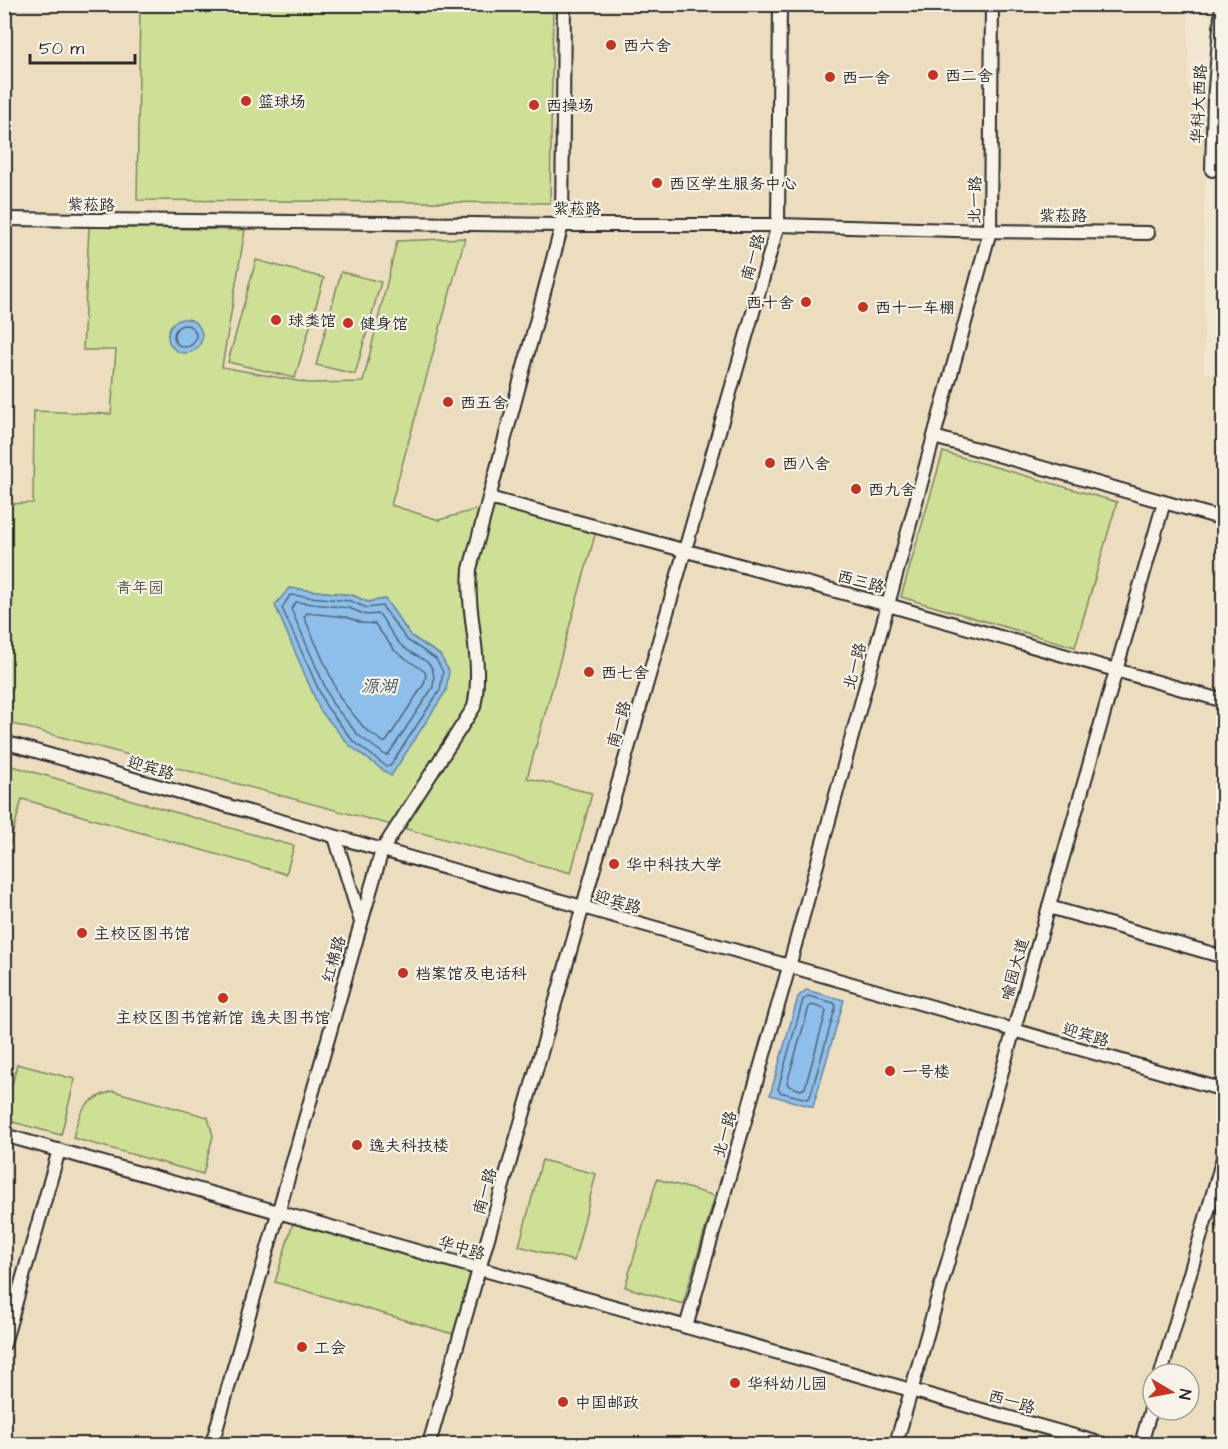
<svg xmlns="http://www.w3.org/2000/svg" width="1228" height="1449" font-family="'Architects Daughter','LXGW WenKai TC',sans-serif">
	<rect width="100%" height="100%" fill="#f1e6d0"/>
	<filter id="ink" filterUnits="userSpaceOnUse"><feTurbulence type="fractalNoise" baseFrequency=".0167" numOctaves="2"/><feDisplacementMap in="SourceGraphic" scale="12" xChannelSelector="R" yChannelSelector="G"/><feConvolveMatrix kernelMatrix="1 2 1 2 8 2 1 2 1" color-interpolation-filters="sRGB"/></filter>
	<g filter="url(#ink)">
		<path fill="#edddbf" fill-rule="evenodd" d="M5,5h1183v84l20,1 -4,125v158h11v-144l9,-1 -1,1216h-1218zM1153,1374h36v36h-36z"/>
		<path fill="#cde095" stroke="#7c8660" stroke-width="1.5" fill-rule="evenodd" d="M140,5h413l-3,198 -413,-3z
			M89,227l156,3 -23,137 86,16 55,-1 34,-141 68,-3 -74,267 48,15 56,-16 102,24 -70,250 65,15 -21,80 -566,-151 -1,-218 29,-1 1,-92 77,3 5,-64h-33zM173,323l29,15 -6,10 -21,1c-8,-8 -9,-17 -2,-26zM289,588l63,7 16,7 17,-3 26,37 29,19z
			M256,260l68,18 -29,100 -67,-16z
			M341,272l40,10 -26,92 -39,-9z
			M943,452l174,50 -42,145 -174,-50z
			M5,764l289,82 -8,28 -264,-75 -17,63z
			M17,1064l58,15 -14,56 -56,-15v-35l7,1z
			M113,1091l95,26 5,19 -10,38 -130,-36c7,-28 10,-38 40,-47z
			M542,1160l54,14 -22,87 -55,-15z
			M657,1179l58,17 -32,108 -58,-17z
			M293,1223l178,50 -18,61 -178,-52z"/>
		<path fill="#8ebfea" stroke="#66849e" stroke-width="1.5" d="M168 336a17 17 0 1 1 34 0a17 17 0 1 1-34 0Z
			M289,588l63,7 16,7 17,-3 26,37 29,19 9,16 -3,20 -55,85 -42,-31 -29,-35 -45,-105z
			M806,990l38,10 -31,107 -43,-12 28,-98z"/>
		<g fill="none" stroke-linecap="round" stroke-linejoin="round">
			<path stroke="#536677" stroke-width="1.5" d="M174 336a11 11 0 1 1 22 0a11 11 0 1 1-22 0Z
				M290,595l60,6 17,7 15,-2 25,34 29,19 7,13 -3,18 -50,76h-4l-33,-25 -27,-35 -44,-98z
				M296,602l53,6 17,7 13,-1c8,10 13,22 22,31 17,17 37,11 32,42l-45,68h-3l-27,-20 -26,-32 -41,-94z
				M307,613l39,4 16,6 13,1 20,27 29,20 2,4 -2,9 -38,58h-3l-18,-13 -25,-31 -36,-81z
				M808,996l26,7 2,3 -26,91 -3,2 -27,-7 -2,-3 25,-89z
				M812,1005l13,4 1,3 -21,76 -4,2 -12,-4 -2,-3 22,-76z"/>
			<g stroke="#2b2b2b" stroke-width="16">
				<path id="minor" d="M1212,170l2,-70 8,-96
					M4,219l558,6h216l212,6 158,2
					M934,437l290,82
					M489,498l399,107 336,96
					M4,742l1220,348
					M335,837l26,85
					M1049,907l175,50
					M4,1135l1099,309
					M686,1327l103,-360 201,-736 2,-227
					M4,1344l55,-194
					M1161,1374l63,-219
					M212,1444l170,-594 92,-143c10,-49 -8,-90 -4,-138l92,-344 2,-221
					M429,1444l349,-1219 2,-221
					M896,1444l268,-942
					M1141,1444l12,-42"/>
			</g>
			<use href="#minor" stroke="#f7f3e8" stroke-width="12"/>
		</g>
	</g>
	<g fill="#c8321e" stroke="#f7f3e8" stroke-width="2">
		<circle cx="611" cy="45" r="6"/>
		<circle cx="933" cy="75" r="6"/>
		<circle cx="830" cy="77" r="6"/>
		<circle cx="246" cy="101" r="6"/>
		<circle cx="534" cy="105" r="6"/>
		<circle cx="657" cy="183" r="6"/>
		<circle cx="806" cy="302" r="6"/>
		<circle cx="863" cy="307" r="6"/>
		<circle cx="276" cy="320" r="6"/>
		<circle cx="348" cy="323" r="6"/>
		<circle cx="448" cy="402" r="6"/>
		<circle cx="770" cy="463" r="6"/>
		<circle cx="856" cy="489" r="6"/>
		<circle cx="589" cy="672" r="6"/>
		<circle cx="614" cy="864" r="6"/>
		<circle cx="82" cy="933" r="6"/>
		<circle cx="403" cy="973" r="6"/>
		<circle cx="223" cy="998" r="6"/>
		<circle cx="890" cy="1071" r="6"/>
		<circle cx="357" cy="1145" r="6"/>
		<circle cx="302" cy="1347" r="6"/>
		<circle cx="735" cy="1383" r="6"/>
		<circle cx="563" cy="1402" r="6"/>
	</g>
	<g text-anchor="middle" stroke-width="4.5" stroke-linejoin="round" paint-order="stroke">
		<g font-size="16" fill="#2b2b2b" stroke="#f7f3e8" text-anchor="start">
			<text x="623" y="51">西六舍</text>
			<text x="945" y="81">西二舍</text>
			<text x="842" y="83">西一舍</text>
			<text x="258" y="107">篮球场</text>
			<text x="546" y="111">西操场</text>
			<text x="669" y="189">西区学生服务中心</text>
			<text x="794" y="308" text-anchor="end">西十舍</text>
			<text x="875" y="313">西十一车棚</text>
			<text x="288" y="326">球类馆</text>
			<text x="360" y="329">健身馆</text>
			<text x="460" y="408">西五舍</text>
			<text x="782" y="469">西八舍</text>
			<text x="868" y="495">西九舍</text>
			<text x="601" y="678">西七舍</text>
			<text x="626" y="870">华中科技大学</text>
			<text x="94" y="939">主校区图书馆</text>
			<text x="415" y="979">档案馆及电话科</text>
			<text x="223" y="1023" text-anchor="middle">主校区图书馆新馆 逸夫图书馆</text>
			<text x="902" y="1077">一号楼</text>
			<text x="369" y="1151">逸夫科技楼</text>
			<text x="314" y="1353">工会</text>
			<text x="747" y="1389">华科幼儿园</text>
			<text x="575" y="1408">中国邮政</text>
		</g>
		<g font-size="16" fill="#2b2b2b" stroke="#f7f3e8">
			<text transform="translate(1198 104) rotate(-87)" y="6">华科大西路</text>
			<text transform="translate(974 200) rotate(-89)" y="6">北一路</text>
			<text transform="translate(91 204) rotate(1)" y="6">紫菘路</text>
			<text x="577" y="214">紫菘路</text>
			<text x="1063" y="221">紫菘路</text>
			<text transform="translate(752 257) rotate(-74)" y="6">南一路</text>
			<text transform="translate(861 581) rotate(15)" y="6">西三路</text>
			<text transform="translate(854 666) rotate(-75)" y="6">北一路</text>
			<text transform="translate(618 724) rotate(-74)" y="6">南一路</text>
			<text transform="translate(151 767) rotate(16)" y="6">迎宾路</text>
			<text transform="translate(618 901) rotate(16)" y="6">迎宾路</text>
			<text transform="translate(333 959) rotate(-74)" y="6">红棉路</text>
			<text transform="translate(1014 969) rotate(-74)" y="6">喻园大道</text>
			<text transform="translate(1086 1034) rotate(16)" y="6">迎宾路</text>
			<text transform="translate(724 1134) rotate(-74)" y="6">北一路</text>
			<text transform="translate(484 1191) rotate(-74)" y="6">南一路</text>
			<text transform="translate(462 1247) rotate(16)" y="6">华中路</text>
			<text transform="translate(1012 1401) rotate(16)" y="6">西一路</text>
		</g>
		<g font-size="16" fill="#545846" stroke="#f7f3e8">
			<text x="140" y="593">青年园</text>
		</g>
		<g font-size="18" font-style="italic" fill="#495764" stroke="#f7f3e8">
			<text x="379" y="692">源湖</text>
		</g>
	</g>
	<rect width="1228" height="1449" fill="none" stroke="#f7f3e8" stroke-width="24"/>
	<rect x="12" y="12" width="1204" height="1425" fill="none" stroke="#2b2b2b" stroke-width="2" filter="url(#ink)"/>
	<g transform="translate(1171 1392) rotate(100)"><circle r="28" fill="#f7f3e8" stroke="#a5a39c" stroke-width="1.5"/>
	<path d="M0-4.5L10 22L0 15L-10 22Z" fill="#c8321e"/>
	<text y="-9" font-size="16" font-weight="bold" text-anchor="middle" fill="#2b2b2b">N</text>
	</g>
	<path d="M30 54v9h105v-9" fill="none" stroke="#2b2b2b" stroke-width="3"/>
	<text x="39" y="54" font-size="18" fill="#2b2b2b" stroke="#f7f3e8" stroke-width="4.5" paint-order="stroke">50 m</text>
</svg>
